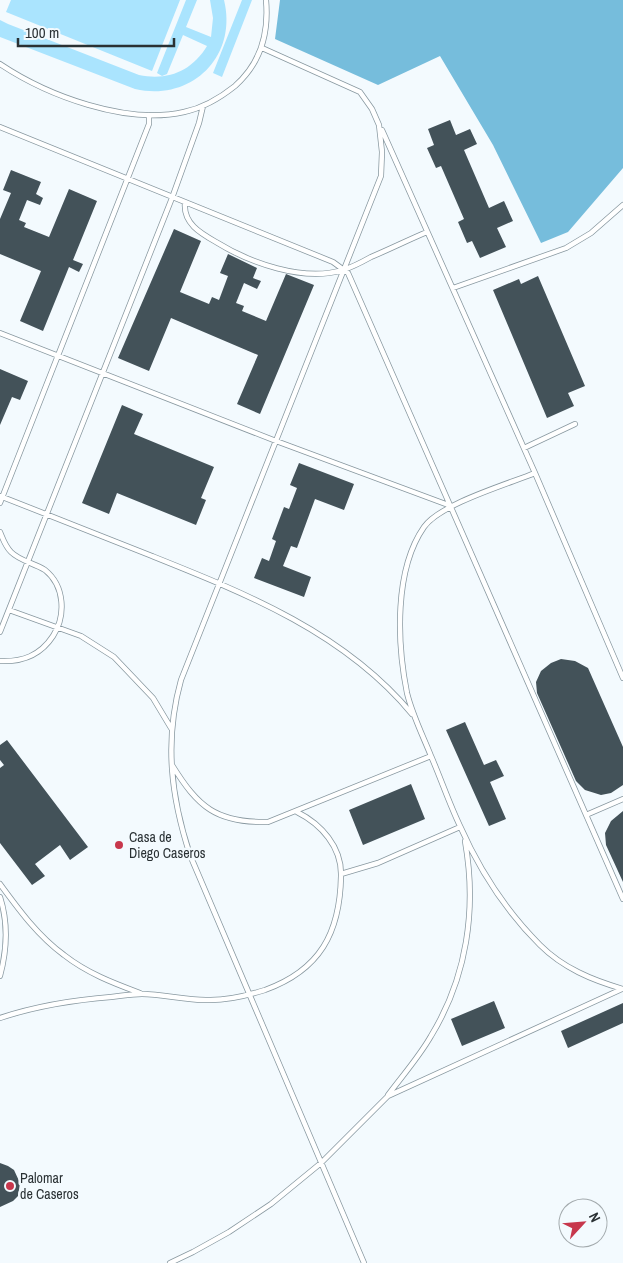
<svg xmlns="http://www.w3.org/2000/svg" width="623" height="1263" font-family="'Archivo Narrow',sans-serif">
	<rect width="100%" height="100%" fill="#f3fafe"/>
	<path fill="#aae4fe" d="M11,0h169l-28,71 -146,-59z
		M186,0h11l-11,27 25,10 2,-19 -3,-18h14c14,57 -33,102 -89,89l-135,-52v-17l8,4 131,51c29,6 53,-4 68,-29l-24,-11 -16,39 -5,2 -5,-3z
		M242,0h10l-30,77 -9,-4z"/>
	<path fill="#76bddc" d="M280,0h343v168l-55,64 -27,11 -48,-98 -53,-89 -62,29 -103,-46z"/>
	<path fill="#435259" d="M450,120l6,15 14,-6 7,15 -13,6 25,58 15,-7 9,20 -16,7 9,19 -26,11 -8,-17 -5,2 -9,-21 6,-3 -23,-53 -5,2 -9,-20 7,-3 -6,-16z
		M11,170l30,12 -5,12 7,4 -3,7 -13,-5 -8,20 7,3 -2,4 25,10 20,-48 28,12 -24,59 10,4 -4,8 -10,-5 -26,64 -23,-10 21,-50 -41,-17v-35l11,-26 -8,-3z
		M174,229l27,12 -21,51 29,12 3,-7 7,3 9,-24 -8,-3 8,-19 29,14 -4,10 8,3 -4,8 -13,-6 -8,20 8,3 -2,5 24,10 20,-47 28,11 -54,129 -23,-10 21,-49 -87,-37 -22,53 -31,-13z
		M538,276l47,110 -17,7 6,13 -27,12 -54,-128 26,-11 2,5z
		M0,369l28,12 -8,19 -8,-3 -12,28z
		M122,405l21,9 -9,20 80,33 -13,31 5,2 -10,25 -79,-32 -8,21 -27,-11z
		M299,463l55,21 -10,26 -29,-11 -18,49 -6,-2 -8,20 28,11 -7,20 -50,-19 8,-20 7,3 7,-20 -4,-2 12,-32 5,2 8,-21 -7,-3z
		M561,659l14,2 13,7 35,79v38l-12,8 -10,2 -16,-5 -9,-9 -39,-88 -1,-11 5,-11 10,-8z
		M465,722l19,43 12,-5 8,16 -14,6 16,37 -17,7 -43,-96z
		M7,740l81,107 -18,13 -10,-15 -25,19 10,12 -13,9 -32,-42v-75l4,-3 -4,-5v-15z
		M411,784l14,35 -62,26 -14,-35z
		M623,811v71l-17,-37 -1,-12 6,-12z
		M494,1001l11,27 -43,18 -11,-27z
		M623,1003v20l-55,25 -7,-17z
		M0,1163l8,3 6,4 6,13 -2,13 -5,5 -13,6z"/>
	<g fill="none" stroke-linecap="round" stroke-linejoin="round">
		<g stroke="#8898a0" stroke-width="6">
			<path id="lane" d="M262,48l98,44 12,17 7,16 3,27 -1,24 -200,504c-17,61 -10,117 9,175l174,408
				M0,64c48,32 126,61 184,48 19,-4 36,-14 51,-26 26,-23 34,-53 31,-86
				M0,127l333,135 15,11 275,626
				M382,130l153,343 88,205
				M185,203c-2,20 15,30 31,39 34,21 87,40 127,28 10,-3 19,-8 28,-13 19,-8 37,-17 56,-25
				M453,288l113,-40 25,-15 32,-28
				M0,333l276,108 175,65
				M524,448l51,-24
				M535,473c-27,11 -95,31 -111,54 -30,43 -27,116 -17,166 5,21 16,43 24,63 10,23 18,47 29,70 19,43 47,86 80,119 23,23 52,35 83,44
				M0,496c51,20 101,40 152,60 95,38 193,77 260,158
				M0,503l149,-379v-9
				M0,532c3,7 5,14 11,20 9,9 23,11 34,18 20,16 21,46 8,66 -13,20 -31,26 -53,25
				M9,610l72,26 33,21 39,41 18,30
				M0,632l172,-434 27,-75 4,-17
				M172,765c26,42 44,58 96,57l163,-66
				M586,815l37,-16
				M341,874l37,-11 82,-36
				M0,884c19,26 38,52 64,71 23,18 49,28 76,38
				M0,897c8,25 7,53 0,79
				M0,1018c36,-12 73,-18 111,-21 10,-1 21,-3 31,-3 21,0 42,6 64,6 20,1 40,-4 59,-10 55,-20 75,-57 76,-114 1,-29 -20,-52 -44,-64
				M388,1095c15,-20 31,-38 43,-59 36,-59 46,-127 34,-195
				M170,1263l23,-11 36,-20 42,-28 50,-41 67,-67 234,-107"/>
		</g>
		<use href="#lane" stroke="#fff" stroke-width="4.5"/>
	</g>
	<g fill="#c7374c" stroke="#f3fafe" stroke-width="2">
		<circle cx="119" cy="845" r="5"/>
		<circle cx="10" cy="1186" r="5"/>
	</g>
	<g text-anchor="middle" stroke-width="5" stroke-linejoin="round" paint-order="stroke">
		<g font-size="14" fill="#2a3134" stroke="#f3fafe" text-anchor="start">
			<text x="129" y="842">Casa de<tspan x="129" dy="16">Diego Caseros</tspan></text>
			<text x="20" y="1183">Palomar<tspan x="20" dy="16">de Caseros</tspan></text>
		</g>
	</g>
	<g transform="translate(583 1223) rotate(64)"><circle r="24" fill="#f3fafe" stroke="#a3aaad"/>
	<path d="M0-4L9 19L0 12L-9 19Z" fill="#c7374c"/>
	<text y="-8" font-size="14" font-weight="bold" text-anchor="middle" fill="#2a3134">N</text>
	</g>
	<path d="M18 38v8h156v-8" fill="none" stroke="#2a3134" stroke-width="2.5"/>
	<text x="25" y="38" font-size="15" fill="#2a3134" stroke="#f3fafe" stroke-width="4" paint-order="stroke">100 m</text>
</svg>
